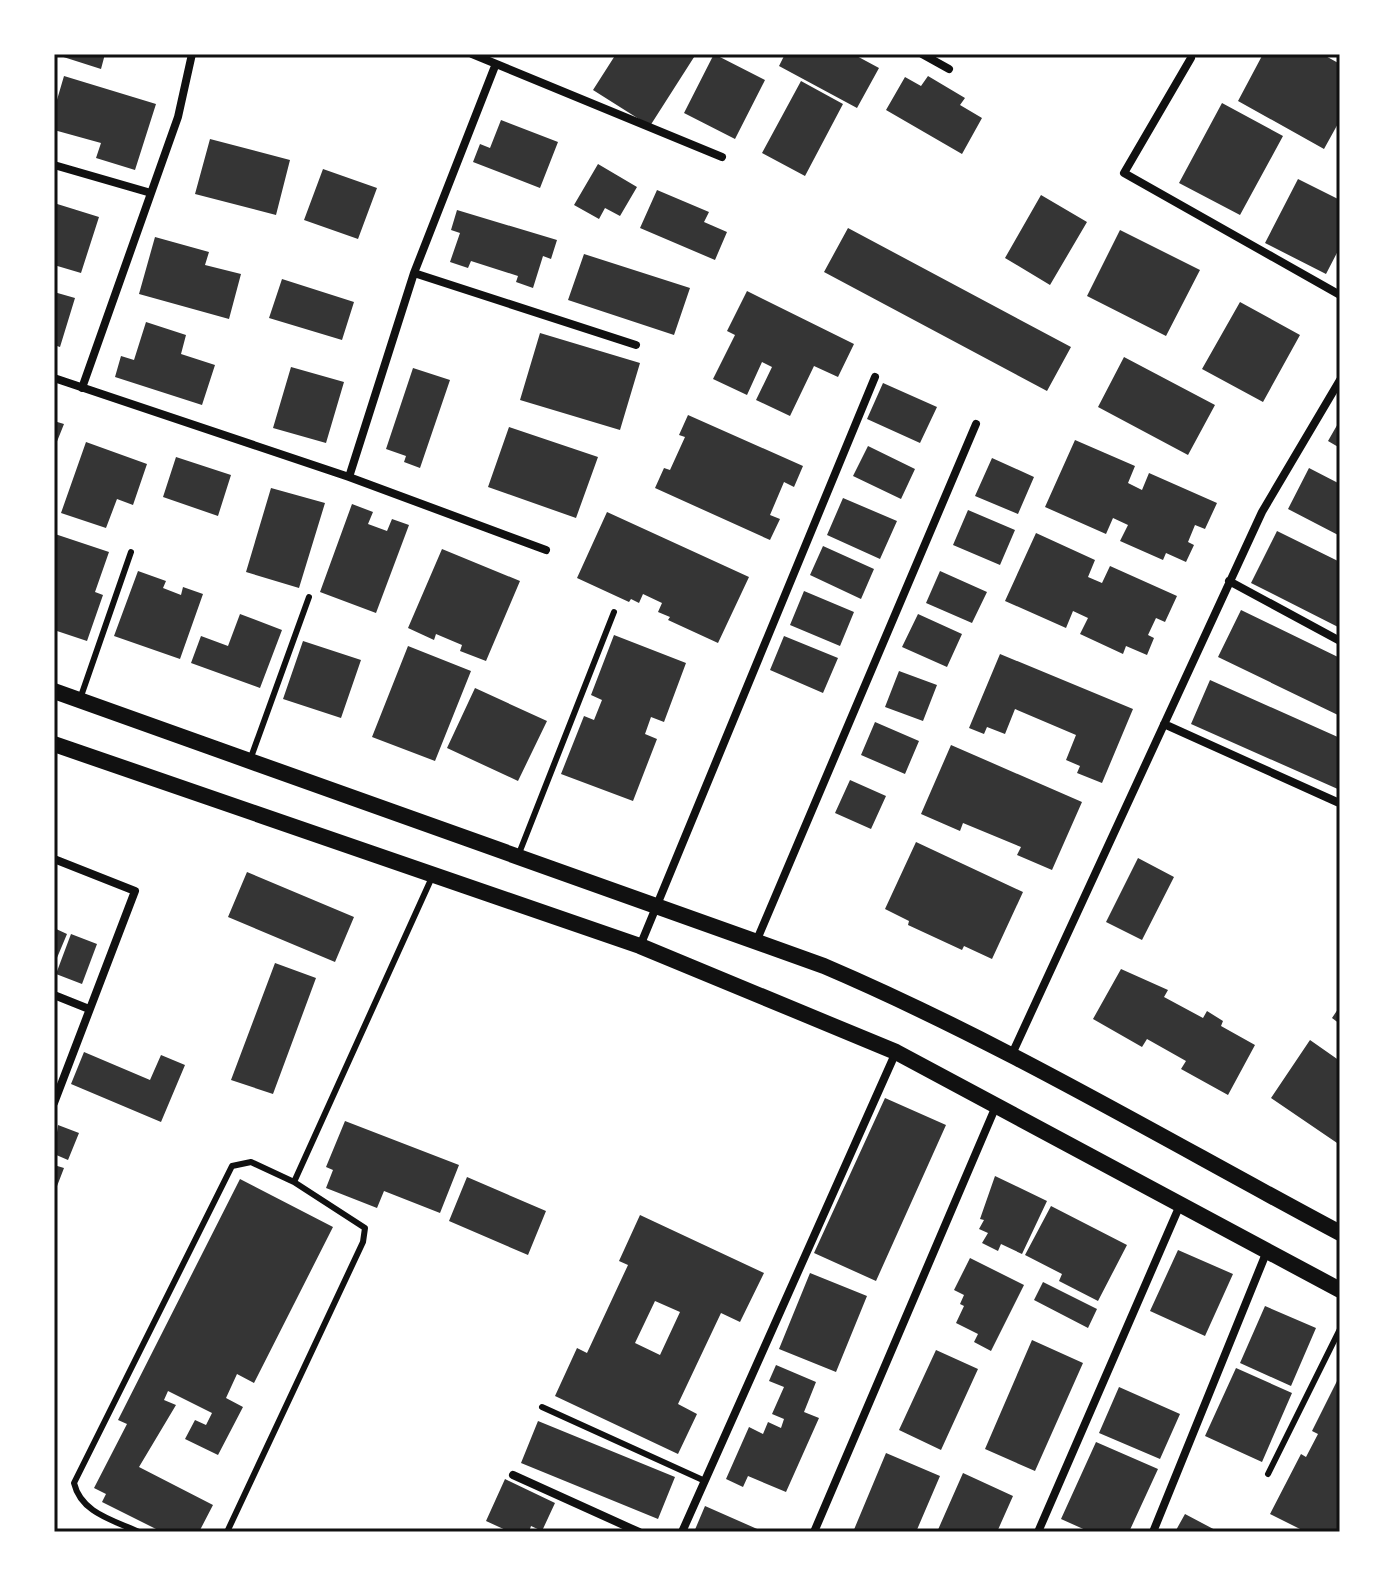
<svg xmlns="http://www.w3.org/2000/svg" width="1394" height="1586" font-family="'Noto Sans',sans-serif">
	<rect width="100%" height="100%" fill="#fff"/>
	<path fill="#353535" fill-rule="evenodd" d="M54,54h51l-4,15z
		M616,54h80l-46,72 -57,-36z
		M714,54l51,26 -30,59 -51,-26z
		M785,54h68l26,14 -22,40 -78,-42z
		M1263,54h59l18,10v56l-16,29 -86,-48z
		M64,76l92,28 -21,66 -39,-12 5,-15 -47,-13v-20z
		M928,76l37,22 -5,7 22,13 -20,36 -76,-44 19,-33 16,9z
		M801,81l42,23 -38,72 -43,-23z
		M1222,103l61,33 -43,79 -61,-32z
		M501,120l57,22 -18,46 -67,-26 7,-18 10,4z
		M210,139l80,21 -14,55 -81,-21z
		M598,164l39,23 -17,29 -15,-8 -6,11 -25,-14z
		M323,169l54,19 -19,51 -54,-19z
		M1298,179l42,21v47l-14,27 -61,-31z
		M657,190l52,22 -5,10 23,10 -12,28 -75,-32z
		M1041,195l46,27 -37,63 -45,-27z
		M54,203l45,14 -18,56 -27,-8z
		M457,210l100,30 -6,19 -8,-3 -10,32 -17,-6 2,-6 -47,-15 -3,7 -18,-6 10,-29 -9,-3z
		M848,228l223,119 -24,44 -223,-119z
		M1120,230l80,40 -34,66 -79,-40z
		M155,237l54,15 -4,13 36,9 -12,45 -90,-25z
		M584,254l106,34 -16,47 -106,-35z
		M282,279l72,23 -12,38 -73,-22z
		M747,291l107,53 -16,33 -24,-11 -24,50 -34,-16 16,-33 -10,-5 -15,33 -34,-16 22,-44 -8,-4z
		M54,292l21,6 -15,49 -6,-2z
		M1240,302l60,33 -37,67 -61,-33z
		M146,322l40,13 -5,19 34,11 -13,40 -87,-28 6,-21 13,4z
		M540,333l100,30 -20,67 -100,-30z
		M1124,357l91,48 -27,50 -90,-48z
		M291,367l53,15 -18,61 -53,-15z
		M413,368l37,12 -30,88 -16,-6 2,-6 -20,-7z
		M883,383l54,24 -17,36 -53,-24z
		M688,415l115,51 -9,21 -10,-5 -14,33 10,4 -10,21 -115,-52 9,-20 6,2 15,-33 -6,-2z
		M1340,420v28l-12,-7z
		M54,421l10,3 -10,25z
		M509,427l89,30 -22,61 -88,-31z
		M1075,440l60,26 -7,17 14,7 7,-17 68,30 -12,26 -10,-4 -7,17 6,3 -8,17 -20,-9 -3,7 -43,-19 8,-16 -15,-7 -7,16 -61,-27z
		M86,442l61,22 -14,41 -16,-6 -11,29 -45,-15z
		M868,446l47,23 -14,30 -48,-23z
		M176,457l55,18 -13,41 -55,-19z
		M992,458l42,19 -16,37 -43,-18z
		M1309,468l31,16v52l-52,-27z
		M271,488l54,15 -26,85 -53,-16z
		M843,498l54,23 -17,38 -53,-24z
		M352,504l21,8 -5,12 19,7 5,-12 17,6 -33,88 -56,-21z
		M968,510l47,20 -15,35 -47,-20z
		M607,512l142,65 -31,66 -50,-23 2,-3 -12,-5 4,-9 -19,-9 -4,9 -8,-4 -2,3 -52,-24z
		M1277,531l63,31v66l-89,-45z
		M1036,533l59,27 -7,17 14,6 8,-17 67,30 -12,26 -9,-4 -8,17 6,3 -7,17 -21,-9 -3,8 -43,-20 8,-16 -15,-7 -7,17 -61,-27z
		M55,534l54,18 -14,40 8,3 -16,46 -33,-11z
		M823,546l51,23 -13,30 -51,-24z
		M442,549l78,32 -34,80 -26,-10 2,-6 -26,-11 -2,6 -26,-12z
		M138,571l28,10 -3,7 18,7 2,-8 20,7 -23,65 -66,-23z
		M940,571l47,21 -15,31 -46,-20z
		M804,591l50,21 -14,34 -50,-21z
		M1241,610l99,48v58l-122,-59z
		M240,614l42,16 -22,58 -69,-25 10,-27 27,10z
		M918,614l44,20 -15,33 -45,-20z
		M614,635l72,28 -22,59 -13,-5 -6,17 12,5 -24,62 -72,-27 23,-58 10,4 8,-20 -11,-5z
		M784,636l54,22 -15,35 -53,-23z
		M303,641l58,19 -20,58 -58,-19z
		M408,646l63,25 -36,90 -63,-24z
		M1000,654l133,55 -31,74 -25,-10 3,-7 -14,-6 10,-25 -61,-26 -10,25 -18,-7 -3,7 -15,-6z
		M899,671l38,14 -14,36 -38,-14z
		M1210,680l130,58v52l-149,-66z
		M475,688l72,33 -29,60 -71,-33z
		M875,722l44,19 -14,33 -44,-19z
		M951,745l131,57 -30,68 -35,-15 4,-8 -58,-24 -3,8 -39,-17z
		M850,780l36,16 -15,33 -36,-16z
		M916,842l107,50 -31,67 -28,-13 -2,4 -54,-25 1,-4 -24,-12z
		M1138,858l36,19 -32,63 -36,-18z
		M247,872l107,45 -19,45 -107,-45z
		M54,928l13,6 -13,31z
		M71,934l26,10 -15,40 -26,-10z
		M275,963l41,15 -43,116 -42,-14z
		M1121,969l47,21 -4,7 39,21 4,-7 16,10 -2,5 34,19 -27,50 -47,-26 5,-8 -39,-22 -5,8 -49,-28z
		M1340,1006v18l-8,-6z
		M1310,1040l30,21v84l-69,-47z
		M84,1052l66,28 11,-25 24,10 -24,57 -90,-38z
		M885,1098l61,27 -70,156 -62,-28z
		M345,1121l114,44 -19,48 -56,-22 -7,17 -51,-20 7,-18 -7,-3z
		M58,1125l21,8 -11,27 -14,-6z
		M54,1165l10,3 -10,26z
		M995,1176l52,25 -25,53 -21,-10 -3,7 -16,-8 6,-10 -9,-4 5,-9 -4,-1z
		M467,1177l79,34 -18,44 -79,-34z
		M240,1179l93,48 -79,156 -17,-9 -11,24 17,9 -25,48 -33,-16 10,-19 11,5 6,-12 -44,-22 -4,9 12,5 -37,62 74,38 -14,27h-37l-60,-30 4,-8 -12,-6 33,-64 -9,-4z
		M1051,1206l76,39 -29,56 -39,-20 3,-7 -37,-19z
		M640,1215l124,58 -24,49 -19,-9 -43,91 19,10 -19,40 -123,-58 22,-48 10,5 41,-88 -9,-4zM655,1301l25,11 -20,43 -25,-12z
		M1178,1250l55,24 -28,62 -55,-25z
		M970,1258l54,27 -33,66 -17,-9 4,-8 -22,-11 8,-17 -4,-2 4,-9 -10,-5z
		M810,1273l57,23 -31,76 -57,-23z
		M1043,1282l54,27 -9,19 -54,-28z
		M1265,1306l51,22 -25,58 -51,-23z
		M1032,1340l51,23 -48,108 -50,-22z
		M936,1350l42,19 -37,81 -42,-20z
		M776,1365l40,17 -12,30 15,6 -33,74 -38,-16 -5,11 -17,-8 23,-52 14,7 5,-12 13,6 3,-9 -12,-5 12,-27 -15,-6z
		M1236,1368l56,25 -30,69 -57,-26z
		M1340,1375v157h-34l-36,-18 31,-60 5,3 12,-23 -6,-3z
		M1119,1387l61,27 -20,45 -61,-26z
		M538,1421l137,56 -17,42 -137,-56z
		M1096,1442l62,27 -29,63h-39l-29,-13z
		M886,1453l54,23 -24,56h-63z
		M963,1473l50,23 -16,36h-60z
		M505,1479l50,24 -13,28 -11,-5 -2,6h-19l-24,-11z
		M705,1506l59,26h-70z
		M1185,1514l34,18h-44z"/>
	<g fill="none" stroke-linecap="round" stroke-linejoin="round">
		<path stroke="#111" stroke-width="6" d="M80,699l51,-147
			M250,760l59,-163
			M518,856l96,-244
			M294,1182l139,-307
			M542,1407l163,74
			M1268,1474l72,-145
			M139,1532c-26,-12 -58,-19 -65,-49l158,-317 19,-4 43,20 71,46 -2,14 -136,290"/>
		<path stroke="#111" stroke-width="8" d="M472,54l250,103
			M922,54l27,15
			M1191,58l-67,115 216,122
			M54,165l97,28
			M414,273l222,72
			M54,378l295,99 197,73
			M82,388l96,-271 14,-63
			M349,477l65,-204 81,-207
			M1229,581l111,60
			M1164,724l173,78
			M54,859l81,32 -81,212
			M756,942l220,-518
			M640,946l235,-569
			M54,995l35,14
			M1012,1054l250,-542 78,-132
			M513,1475l126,57
			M682,1532l214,-480
			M814,1532l182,-426
			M1038,1532l142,-327
			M1153,1532l114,-281"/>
		<path stroke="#111" stroke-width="16" d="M54,691l770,275c178,76 345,176 516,267
			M54,744l586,202 256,106 444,238"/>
	</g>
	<rect width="1394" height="1586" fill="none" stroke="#ffffff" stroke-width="112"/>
	<rect x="56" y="56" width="1282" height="1474" fill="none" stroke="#111" stroke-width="3"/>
</svg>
